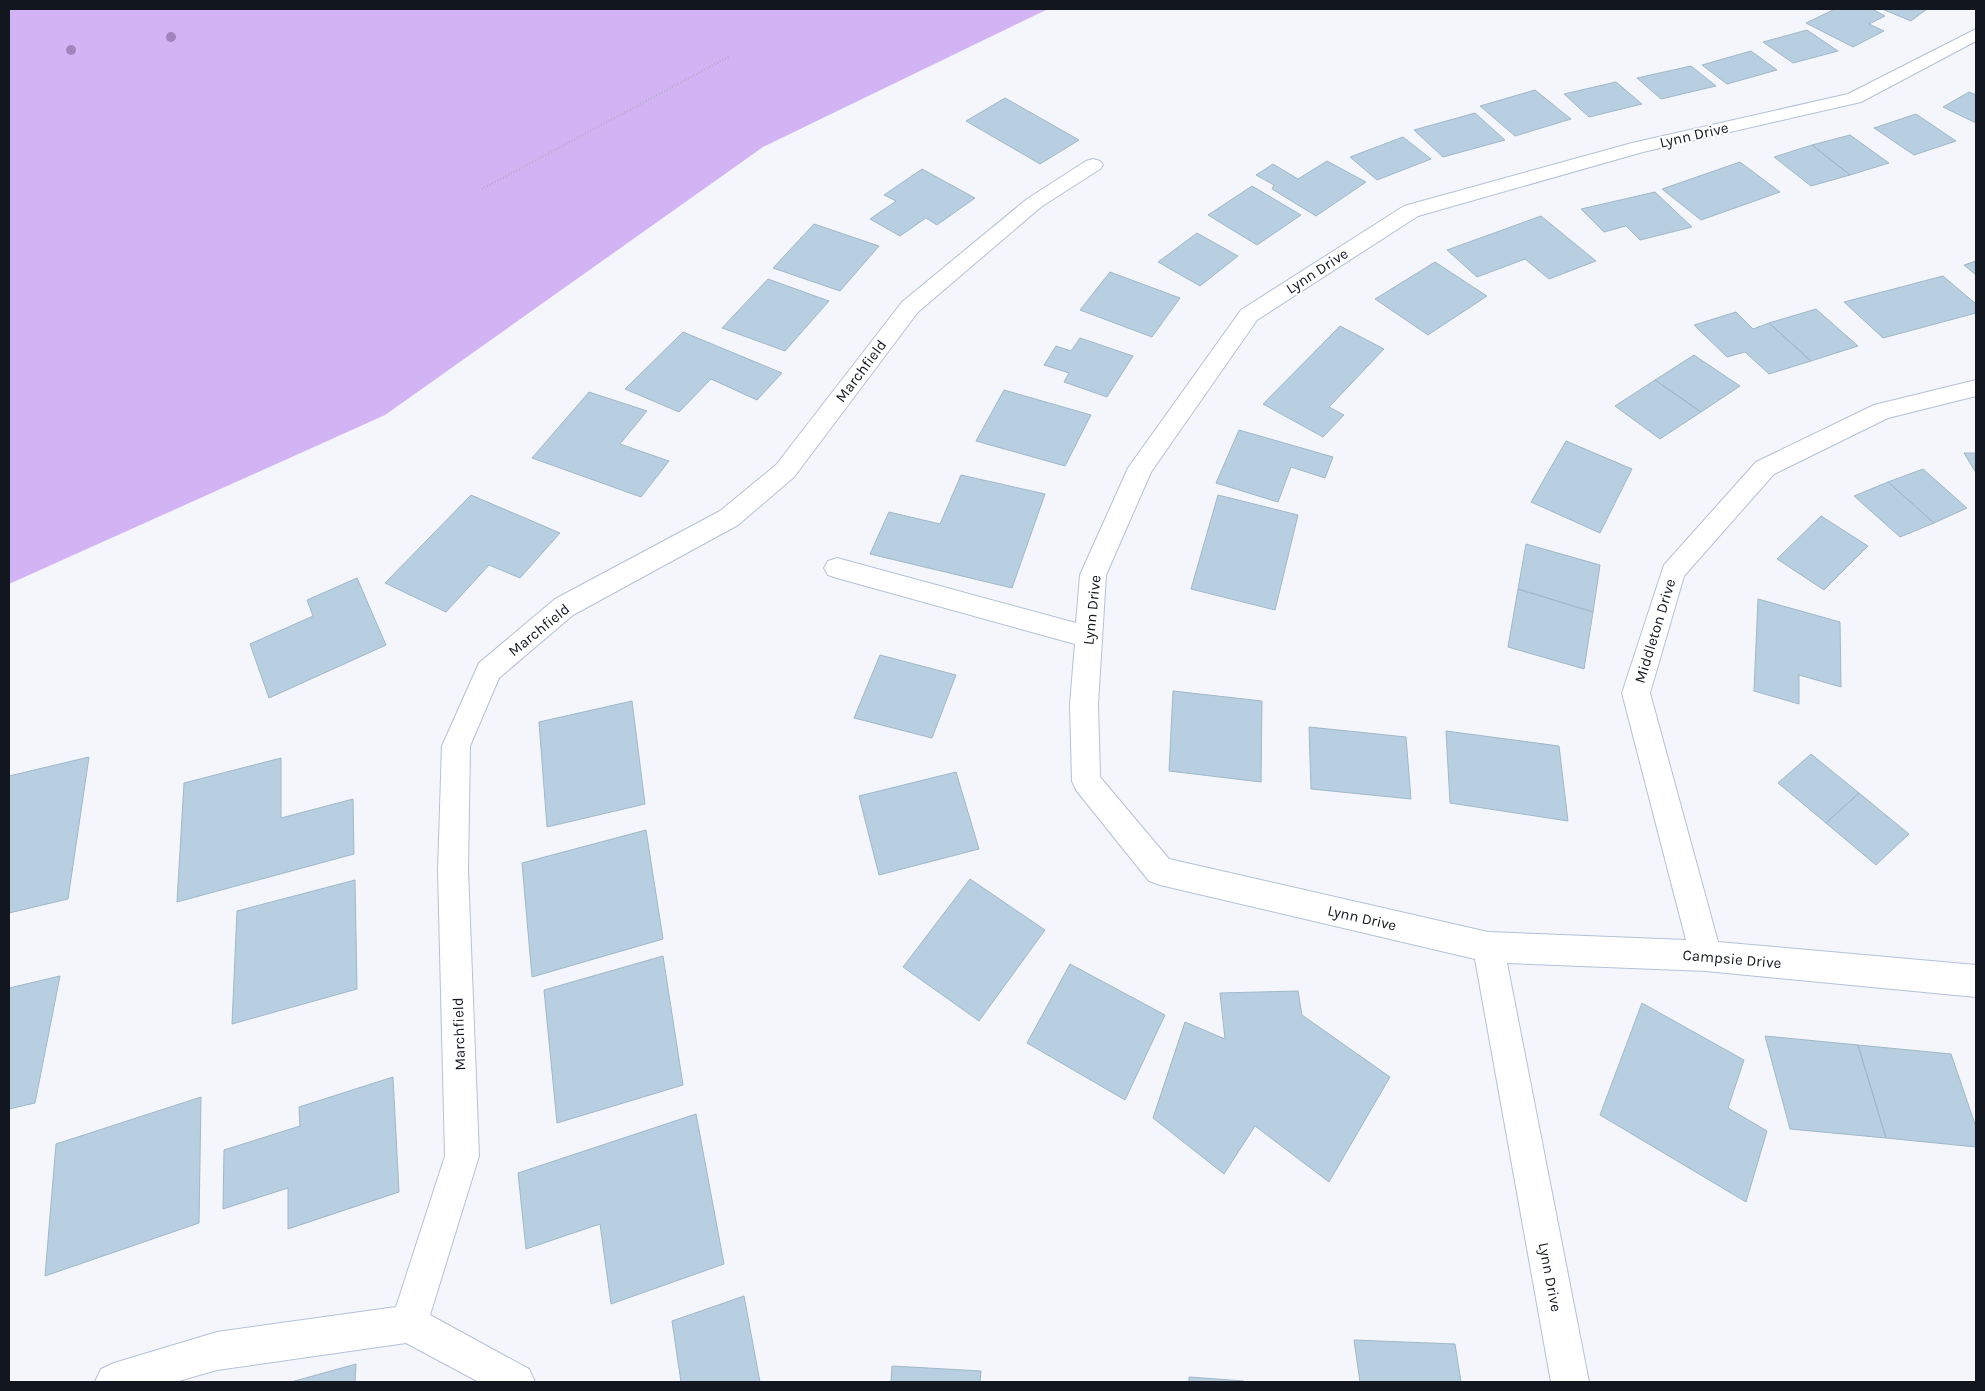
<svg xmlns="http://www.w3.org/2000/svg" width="1985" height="1391" font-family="Karla,sans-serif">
	<rect width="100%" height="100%" fill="#f4f6fb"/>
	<path fill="#d2b4f5" d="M9,9h1039l-285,138 -378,268 -376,169z"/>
	<path fill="#b7cfe1" stroke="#a0b8c9" d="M1835,9h37l13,7 -16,8 15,7 -31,16 -47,-24z
		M1882,9h45l-16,12z
		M1807,30l31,21 -45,12 -30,-21z
		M1751,51l26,19 -50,14 -25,-19z
		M1691,66l25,20 -55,13 -24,-21z
		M1616,82l26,22 -53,13 -25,-23z
		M1535,90l36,29 -56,17 -35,-30z
		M1969,92l7,3v28l-33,-16z
		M1005,98l74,42 -39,24 -74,-43z
		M1475,113l30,27 -62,17 -29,-27z
		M1916,114l40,27 -42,14 -40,-27z
		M1850,135l39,28 -39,12 -38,-30z
		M1403,137l28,22 -54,21 -27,-23z
		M1812,145l38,30 -39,11 -37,-29z
		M1327,161l39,21 -50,34 -44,-27 2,-4 -18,-10 17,-11 25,15z
		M1740,162l40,30 -79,28 -39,-31z
		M922,169l53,29 -38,27 -11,-7 -26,18 -30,-17 26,-18 -12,-6z
		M1252,186l49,29 -44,30 -49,-30z
		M1655,192l37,35 -52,13 -14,-14 -22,6 -23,-23z
		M1541,216l55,45 -47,18 -24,-20 -48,18 -30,-27z
		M814,224l65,22 -39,45 -67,-23z
		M1197,233l41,23 -38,30 -42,-24z
		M1976,261v14l-12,-10z
		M1435,262l52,34 -59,39 -53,-36z
		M1110,272l70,26 -28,39 -72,-27z
		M1943,276l33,28v9l-93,25 -39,-36z
		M768,279l61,22 -44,50 -63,-23z
		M1816,309l42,37 -47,15 -42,-38z
		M1736,312l17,17 16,-6 42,38 -42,13 -24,-22 -18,5 -33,-32z
		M1340,326l44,23 -55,58 15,8 -21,22 -60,-33z
		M683,332l99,41 -25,27 -46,-21 -32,33 -54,-23z
		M1080,338l53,18 -26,41 -43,-15 5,-9 -25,-8 12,-19 15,5z
		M1694,355l46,31 -39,26 -46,-32z
		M1655,380l46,32 -41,27 -45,-33z
		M1004,390l87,25 -26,51 -89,-25z
		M589,392l58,19 -27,33 49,17 -28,36 -109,-39z
		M1239,430l94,27 -8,21 -34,-11 -13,35 -62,-19z
		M1566,441l66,28 -32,64 -69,-31z
		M1964,453h12v20z
		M1923,469l44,39 -33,15 -46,-41z
		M961,475l84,19 -33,94 -142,-34 19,-42 51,12z
		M1888,482l46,41 -34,14 -46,-41z
		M471,495l89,38 -40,45 -31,-13 -43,47 -61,-29z
		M1218,495l80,20 -23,95 -84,-21z
		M1821,516l47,30 -44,44 -47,-31z
		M1526,544l74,21 -7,47 -75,-23z
		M357,578l29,67 -117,53 -19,-54 63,-28 -6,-16z
		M1518,589l75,23 -9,57 -76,-22z
		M1758,599l82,23 1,65 -42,-12v29l-45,-13z
		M880,655l76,20 -24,63 -78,-20z
		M1173,691l89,10 -1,81 -92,-11z
		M632,701l13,103 -98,23 -8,-105z
		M1309,727l97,10 5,62 -100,-10z
		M1446,731l113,15 9,75 -118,-18z
		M1811,754l48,39 -33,30 -48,-40z
		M89,757l-21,142 -59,14v-137z
		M281,758v60l72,-19 1,55 -177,48 7,-119z
		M956,772l23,77 -100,26 -20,-79z
		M1859,793l50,41 -33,31 -50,-42z
		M646,830l17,109 -131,38 -10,-114z
		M970,879l75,51 -66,91 -76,-54z
		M355,880l2,109 -125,35 5,-113z
		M663,956l20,129 -126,38 -13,-133z
		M1070,964l95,51 -40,85 -98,-57z
		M60,976l-25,127 -26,6v-121z
		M1298,991l4,24 88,62 -61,105 -74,-56 -31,48 -71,-56 32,-96 40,17 -5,-46z
		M1642,1003l102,57 -16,48 39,23 -21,71 -146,-87z
		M1765,1036l93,9 28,93 -96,-9z
		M1858,1045l93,9 25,73v20l-90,-9z
		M393,1077l6,115 -111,37v-41l-65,21 1,-59 76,-24 -1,-19z
		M201,1097l-2,126 -154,53 11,-132z
		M696,1114l28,150 -113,40 -11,-80 -74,25 -8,-76z
		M744,1296l16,86h-79l-9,-61z
		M1354,1340l101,4 6,38h-101z
		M356,1364l-1,18h-64z
		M892,1366l89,5 -1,11h-89z
		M1189,1377l55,4 1,1h-56z"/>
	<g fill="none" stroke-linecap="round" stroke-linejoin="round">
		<g stroke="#b4c1d8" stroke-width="2">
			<path id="minor" d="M1976,29v12l-115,61 -218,50 -225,64 -161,104 -106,152 -45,103 -8,129 2,73 69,82 319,73 198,8 -64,-247 42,-128 92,-103 118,-57 102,-25v16l-88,22 -114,56 -90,102 -34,117 68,249 258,23v32l-270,-26 -199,-8 82,419h-38l-76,-423 -315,-74 -11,-4 -73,-91 -4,-9 -2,-77 5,-60 -238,-66 -9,-3 -4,-7 4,-7 9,-3 239,65 4,-48 48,-107 113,-158 163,-104 228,-63 216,-49z
				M1093,159l7,2 3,4 -3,4 -59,38 -123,105 -124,165 -56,48 -165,90 -74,63 -29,68 -2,124 11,286 -49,159 99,54 6,13h-56l-73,-39 -189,27 -42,12h-80l6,-13 13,-6 103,-31 179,-25 49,-151 -7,-286 4,-124 37,-83 76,-64 165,-88 56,-46 126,-163 125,-103 59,-38z"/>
		</g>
		<path stroke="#a0a3a9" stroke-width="2.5" stroke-dasharray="0.5 2.5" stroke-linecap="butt" d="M482,189l248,-133"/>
		<use href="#minor" fill="#fff" fill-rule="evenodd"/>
	</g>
	<g fill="#a284bd">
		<circle cx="171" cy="37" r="5"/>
		<circle cx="71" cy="50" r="5"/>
	</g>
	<g text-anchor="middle" stroke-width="4" stroke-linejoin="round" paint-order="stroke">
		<g font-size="15" fill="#12171f" stroke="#fff">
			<text transform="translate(1694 135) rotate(-13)" y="5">Lynn Drive</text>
			<text transform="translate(1317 271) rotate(-33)" y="5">Lynn Drive</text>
			<text transform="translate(861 371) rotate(-53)" y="5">Marchfield</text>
			<text transform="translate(1092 610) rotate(-84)" y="5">Lynn Drive</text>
			<text transform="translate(539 630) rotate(-39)" y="5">Marchfield</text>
			<text transform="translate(1655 631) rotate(-73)" y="5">Middleton Drive</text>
			<text transform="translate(1362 918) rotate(13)" y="5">Lynn Drive</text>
			<text transform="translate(1732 959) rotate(5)" y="5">Campsie Drive</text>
			<text transform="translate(459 1034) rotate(-92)" y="5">Marchfield</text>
			<text transform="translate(1550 1277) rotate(79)" y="5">Lynn Drive</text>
		</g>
	</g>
	<rect width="1985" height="1391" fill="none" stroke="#12171f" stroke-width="20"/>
</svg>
